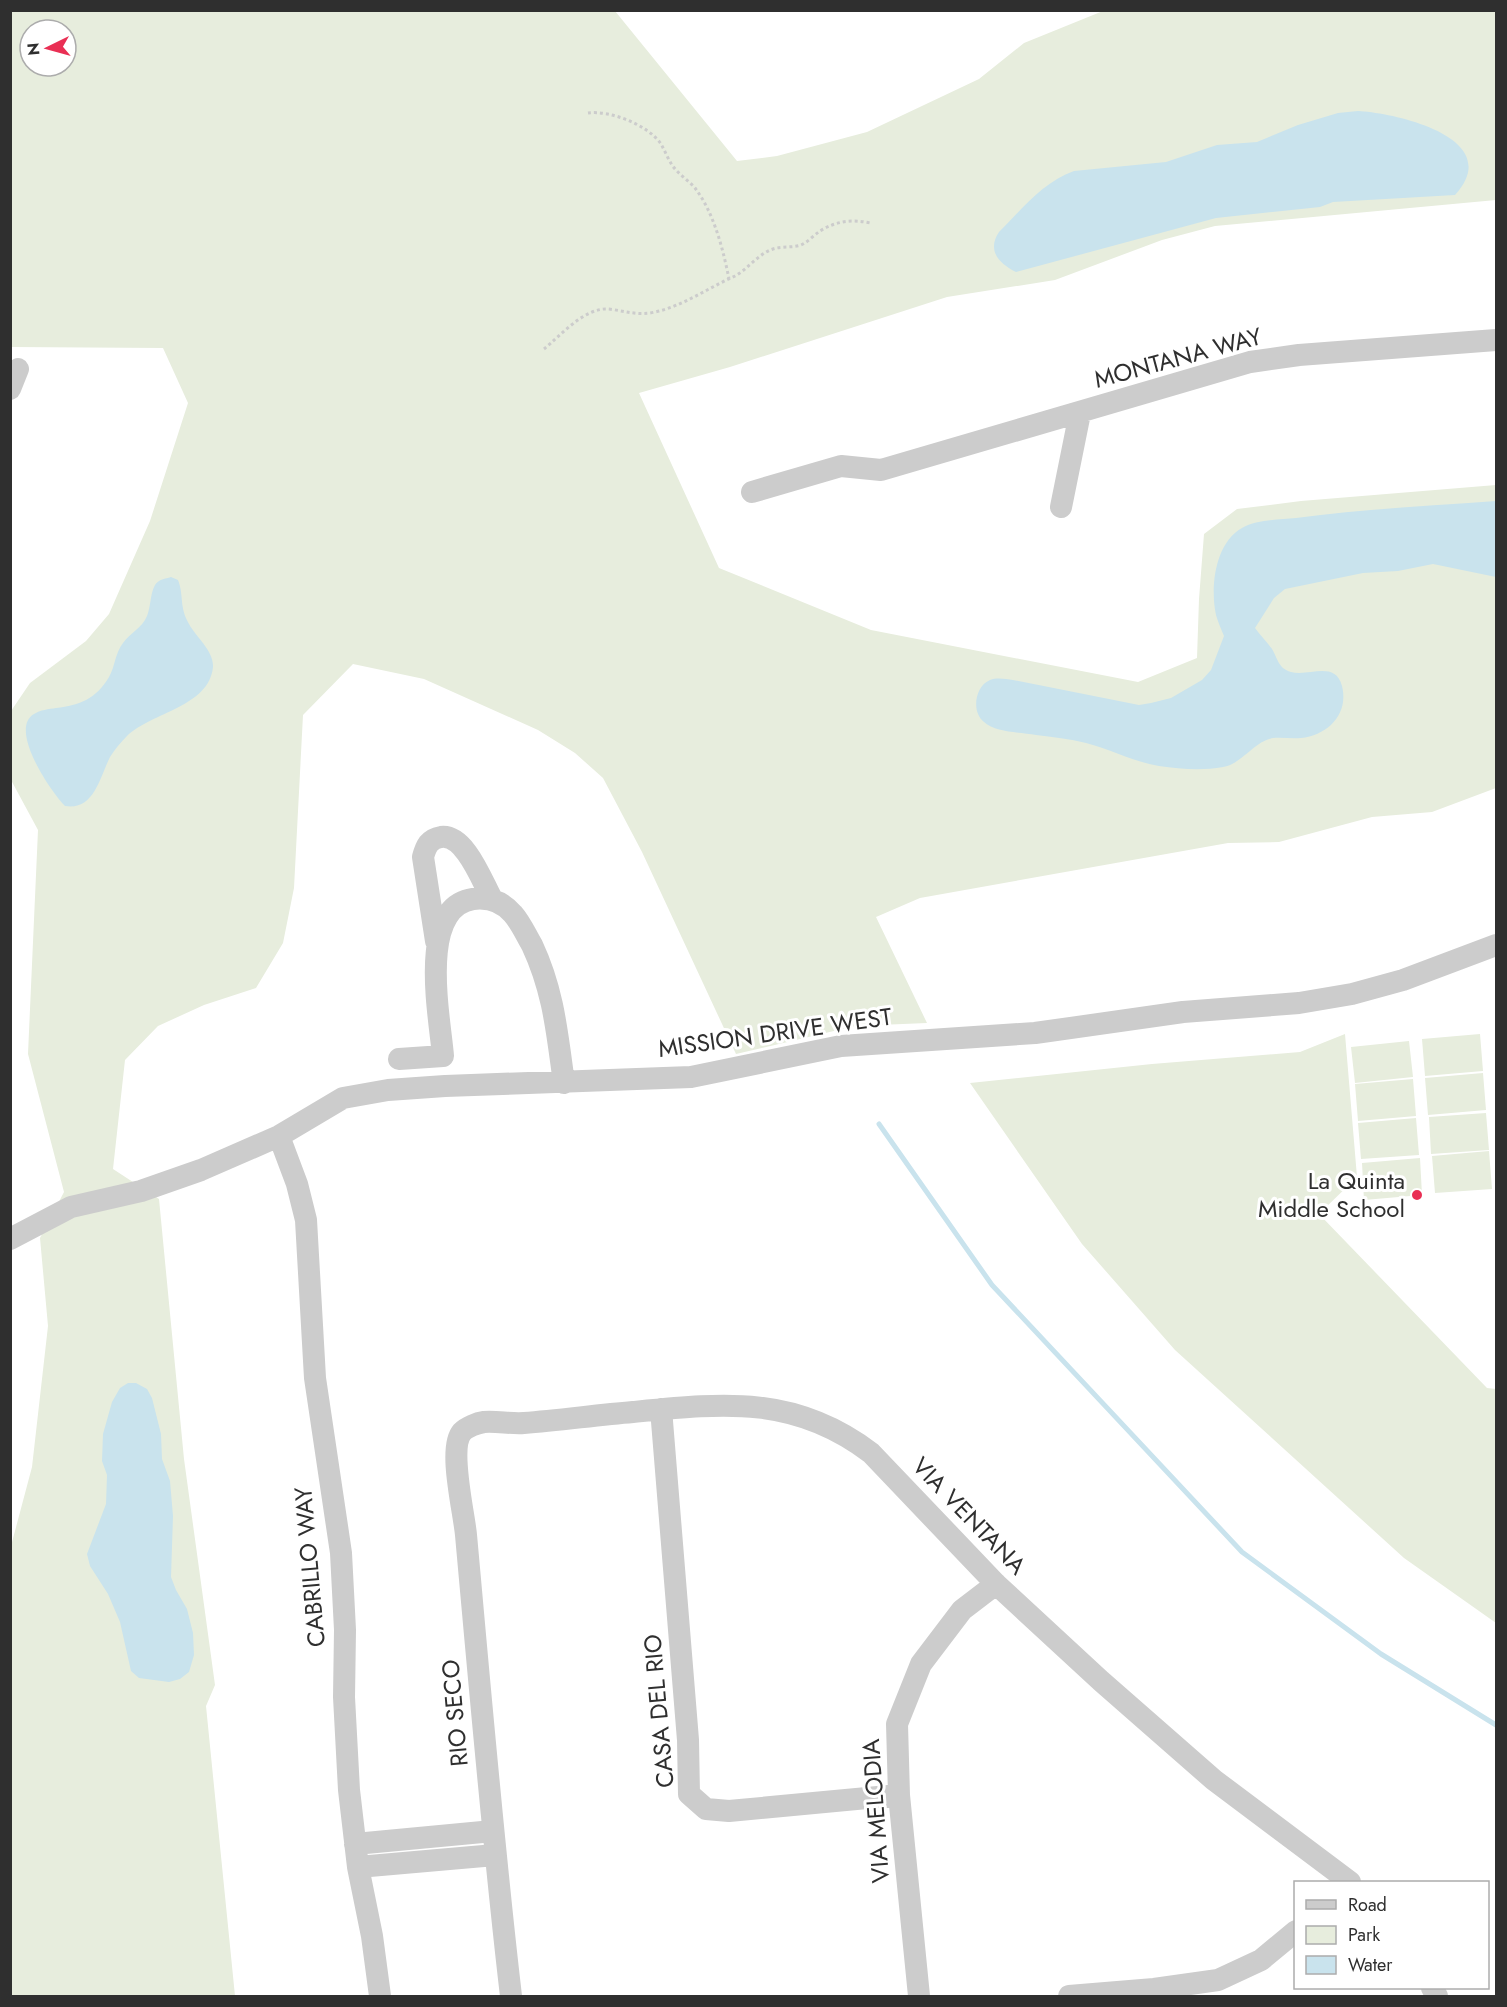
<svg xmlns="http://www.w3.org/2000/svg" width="1507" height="2007" font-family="Jost,sans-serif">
	<rect width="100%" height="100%" fill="#fff"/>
	<path fill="#e7eddd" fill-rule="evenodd" d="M11,11h604l122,150 40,-5 90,-24 112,-53 45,-36 79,-32h393v189l-281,26 -53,14 -107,40 -108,17 -217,70 -91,26 80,175 152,62 267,52 59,-24 2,-59 5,-65 33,-25 64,-8 195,-16v303l-64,24 -60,5 -93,25 -51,1 -308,55 -44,19 51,106 -72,3 -119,28 -94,-202 -39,-74 -28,-25 -37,-23 -114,-51 -71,-15 -50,51 -9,173 -11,55 -27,45 -52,17 -46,21 -33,34 -12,109 46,30 25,260 31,226 -9,21 29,290h-224v-450l21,-79 16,-141 -8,-88 24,-46 -36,-138 10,-224 -27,-50v-69l19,-28 56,-42 23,-27 41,-93 38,-118 -25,-55 -152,-1zM30,30h36v36h-36z
		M1345,1034l12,143 -38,37 168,174 9,1v234l-92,-65 -229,-208 -93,-106 -112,-161 182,-19 148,-12z
		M1480,1034l3,37 -58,5 -3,-37z
		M1409,1041l4,36 -58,6 -4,-36z
		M1483,1073l3,37 -58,5 -3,-37z
		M1413,1079l3,37 -58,5 -3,-37z
		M1486,1113l3,37 -58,4 -2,-37z
		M1416,1118l3,37 -58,4 -3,-36z
		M1489,1151l3,38 -57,4 -3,-37z
		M1420,1158l2,37 -58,5 -2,-37z"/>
	<path fill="#c9e3ed" d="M1358,111c38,2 149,27 97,84l-122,7 -13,5 -104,11 -200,54c-18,-9 -29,-22 -17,-40 23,-23 44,-50 75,-61l92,-9 51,-17 40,-3 41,-17 40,-12z
		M1496,501v76l-63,-13 -35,7 -35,2 -78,16 -11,9 -19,30c5,7 12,14 17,21 6,10 6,19 19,23 18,5 44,-12 51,14 7,28 -14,49 -41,52 -9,1 -19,-1 -28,0 -19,3 -31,26 -50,29 -21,4 -43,2 -64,-1 -25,-4 -49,-17 -73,-23 -16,-4 -34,-6 -50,-8 -15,-3 -40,-2 -52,-13 -13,-10 -9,-36 6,-42 7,-3 16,-1 23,0l126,25 12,-2 20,-5 31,-18 9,-10 13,-34c-3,-7 -6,-14 -8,-21 -6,-28 -1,-72 26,-87 15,-9 37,-8 54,-10 66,-9 134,-12 200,-17z
		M171,577l7,3c6,15 1,27 11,44 7,13 25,27 24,43 -4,40 -61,45 -86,69 -6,6 -12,13 -17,21 -10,20 -16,54 -45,49 -14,-14 -57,-77 -31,-92 6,-4 15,-5 22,-6 24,-3 40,-9 53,-31 6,-10 6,-24 14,-34 7,-10 19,-15 24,-27 4,-10 3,-22 8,-31 4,-6 10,-6 16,-8z
		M128,1383h8l11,6 5,9 9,36 1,25 8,22 3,35 -2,61 5,13 11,19 6,24 1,22 -5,17 -9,7 -11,3 -30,-4 -8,-7 -11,-49 -12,-28 -18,-28 -3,-12 19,-50 1,-29 -5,-14 1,-27 9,-32 8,-14z"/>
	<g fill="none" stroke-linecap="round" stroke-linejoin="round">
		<path stroke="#c9e3ed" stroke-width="5" d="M879,1124l113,161 250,267 139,102 115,71"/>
		<path stroke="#ccc" stroke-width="3" stroke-dasharray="3 3" stroke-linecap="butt" d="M588,113c22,-3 60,12 73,31 4,7 7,15 11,21 6,9 16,15 23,23 19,25 28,61 34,91
			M544,349c17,-14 41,-42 65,-40 16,2 29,7 46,3 28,-6 53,-24 80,-36 13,-7 23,-22 38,-27 9,-3 19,-1 28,-4 7,-3 13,-10 19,-14 16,-10 32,-12 50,-8"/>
		<path stroke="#ccc" stroke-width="22" d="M10,389l8,-20
			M752,492l89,-26 40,4 369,-108 49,-7 197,-15
			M1061,507l19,-94
			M436,941l-13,-84c3,-11 6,-18 18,-20 24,-3 41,44 51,62
			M399,1059l44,-3c-3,-38 -26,-149 30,-157 16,-2 29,2 40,15 8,9 13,21 19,31 22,47 25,88 32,138
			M279,1136l18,48 9,36 9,158 26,175 4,77 -1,67 5,93 9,77 14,69 8,60
			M10,1239l61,-32 70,-16 60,-21 78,-34 64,-38 45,-8 57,-4 246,-9 150,-31 194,-13 148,-21 116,-9 53,-9 51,-14 93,-35
			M661,1409l27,331 1,54 17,15 23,2 170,-16
			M355,1844l138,-13
			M358,1867l137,-12
			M1432,1988l5,8
			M511,1996c-18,-153 -31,-307 -45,-461 -2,-23 -18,-87 -4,-103 5,-5 15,-9 22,-10 13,-1 27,2 40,1 37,-3 73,-8 109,-11 91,-9 162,-17 238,41l125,131 105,97 113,99 136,102
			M919,1996l-20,-201 -2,-71 24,-60 41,-54 34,-26
			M1069,1996l85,-7 64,-9 43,-20 35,-29"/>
	</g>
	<circle fill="#e92f54" stroke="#fff" stroke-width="2" cx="1417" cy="1195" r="6"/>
	<g text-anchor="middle" stroke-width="6" stroke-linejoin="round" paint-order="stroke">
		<g font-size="24" fill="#2f2f2f" stroke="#fff">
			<text transform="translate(1178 358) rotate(-15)" y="8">MONTANA WAY</text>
			<text transform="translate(775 1033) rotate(-8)" y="8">MISSION DRIVE WEST</text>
			<text transform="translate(969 1516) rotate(46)" y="8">VIA VENTANA</text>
			<text transform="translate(310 1567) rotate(-95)" y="8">CABRILLO WAY</text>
			<text transform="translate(659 1711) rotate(-95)" y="8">CASA DEL RIO</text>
			<text transform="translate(455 1713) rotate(-95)" y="8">RIO SECO</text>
			<text transform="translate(876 1811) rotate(-94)" y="8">VIA MELODIA</text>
		</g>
		<g font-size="24" fill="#2f2f2f" stroke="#fff" text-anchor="end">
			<text x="1405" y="1189">La Quinta<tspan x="1405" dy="28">Middle School</tspan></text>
		</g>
	</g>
	<rect width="1507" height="2007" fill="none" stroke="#2f2f2f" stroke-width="24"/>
	<rect x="1294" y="1881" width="195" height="108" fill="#ffffff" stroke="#acacac" stroke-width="1.5"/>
	<rect x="1306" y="1900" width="30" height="9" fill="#cccccc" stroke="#acacac" stroke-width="1.5"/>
	<text x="1348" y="1911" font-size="18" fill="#2f2f2f">Road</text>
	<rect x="1306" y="1926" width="30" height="18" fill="#e7eddd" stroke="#acacac" stroke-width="1.5"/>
	<text x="1348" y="1941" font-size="18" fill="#2f2f2f">Park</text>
	<rect x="1306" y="1956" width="30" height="18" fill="#c9e3ed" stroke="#acacac" stroke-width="1.5"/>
	<text x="1348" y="1971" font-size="18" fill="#2f2f2f">Water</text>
	<g transform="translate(48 48) rotate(265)"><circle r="28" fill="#ffffff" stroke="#acacac" stroke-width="1.5"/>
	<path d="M0-4.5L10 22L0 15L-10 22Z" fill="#e92f54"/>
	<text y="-9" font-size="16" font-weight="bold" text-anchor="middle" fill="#2f2f2f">N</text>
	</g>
</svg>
